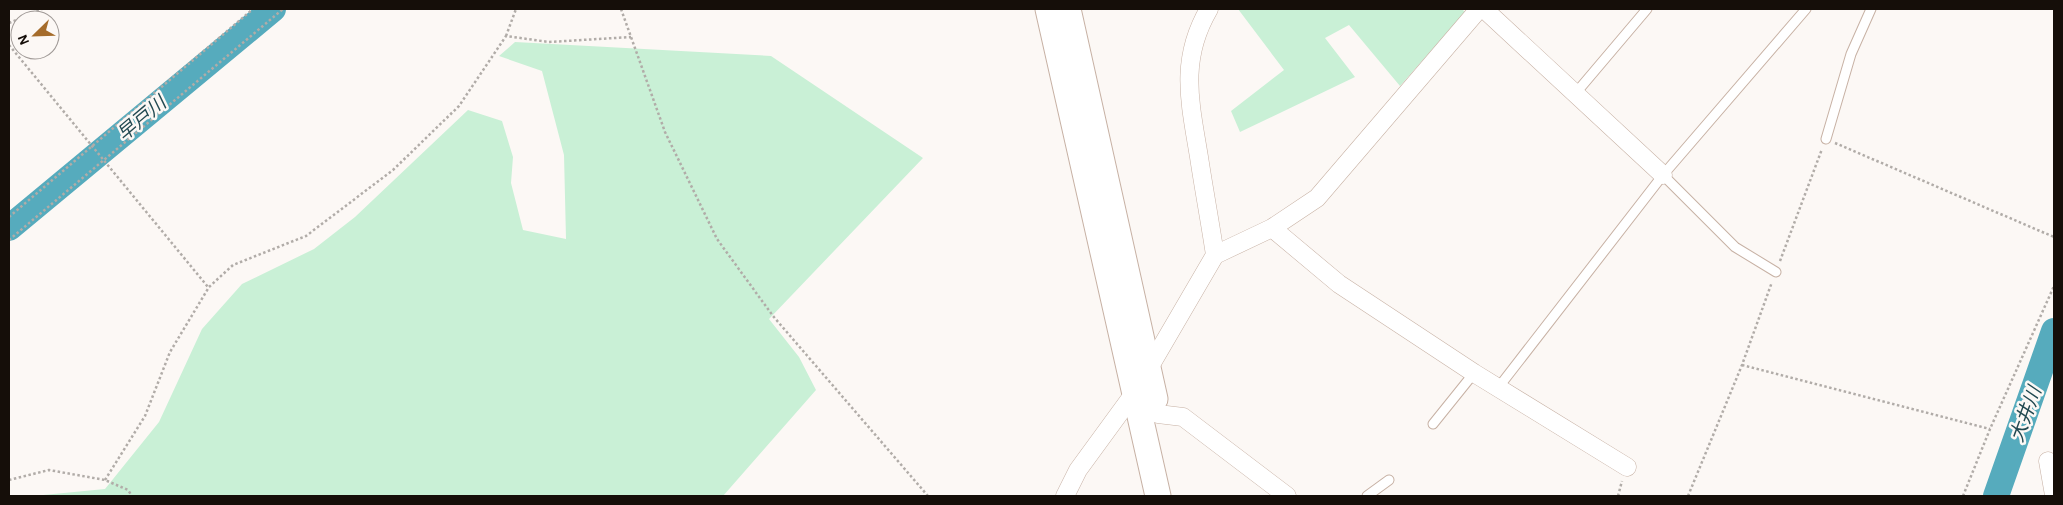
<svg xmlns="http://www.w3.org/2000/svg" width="2063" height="505" font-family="'Alegreya Sans','Noto Sans JP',sans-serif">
	<rect width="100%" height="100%" fill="#fcf8f5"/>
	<path fill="#c9f0d6" d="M1238,9h224l3,3 -65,74 -51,-61 -24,13 30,39 -115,55 -9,-21 53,-41z
		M515,42l256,14 152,102 -154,161 30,38 17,33 -93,106h-690l72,-7 54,-67 43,-93 40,-45 72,-35 41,-32 113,-107 34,11 11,36 -2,26 12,47 43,9 -2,-84 -22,-84 -43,-15z"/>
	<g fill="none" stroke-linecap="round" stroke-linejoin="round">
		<path stroke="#56abbd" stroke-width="26" d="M9,228l264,-219
			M1996,496l58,-165"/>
		<g stroke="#c7b1a4" stroke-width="11">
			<path id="lane" d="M1575,94l72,-85
				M1826,139l25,-85 20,-45
				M1663,175l72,72 41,25
				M1498,388l165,-213 143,-166
				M1433,424l41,-51
				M1367,496l22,-16"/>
		</g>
		<g stroke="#c7b1a4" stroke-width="19">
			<path id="street" d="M1209,9c-30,51 -19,93 -10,148 5,33 11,65 16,98
				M1484,9l179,166
				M1272,228l67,56 135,89 153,94
				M1158,414l25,3 104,79
				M2048,461l6,34
				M1065,496l13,-26 57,-78 80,-137 57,-27 45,-30 162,-189"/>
		</g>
		<g stroke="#c7b1a4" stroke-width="27">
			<path id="secondary" d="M1048,9l110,487
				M1068,9l87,390"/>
		</g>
		<path stroke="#b1aca8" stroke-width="2.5" stroke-dasharray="2.5 2.5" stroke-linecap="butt" d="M621,9l44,123 52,107 56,77 155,180
			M9,23l33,-14
			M506,36l10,-27
			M9,45l199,242
			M1835,143l219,94
			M9,217l244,-208
			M9,240l274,-231
			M1780,261l42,-112
			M1742,365l248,64
			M9,480l40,-10 56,10 23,10 4,6
			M105,480l40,-64 25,-64 39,-65 24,-22 73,-29 87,-66 66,-64 47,-70 43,6 82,-5
			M1618,496l4,-15
			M1688,496l54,-131 30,-83
			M1963,496l27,-67 64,-143"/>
		<use href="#lane" stroke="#fff" stroke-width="9"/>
		<use href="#street" stroke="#fff" stroke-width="18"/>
		<use href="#secondary" stroke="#fff" stroke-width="25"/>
	</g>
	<g text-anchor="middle" stroke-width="5" stroke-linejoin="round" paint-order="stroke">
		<g font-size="19" font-style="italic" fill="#224951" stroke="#fcf8f5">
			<text transform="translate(141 118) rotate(-40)" y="7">早戸川</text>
			<text transform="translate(2025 414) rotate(-70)" y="7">大井川</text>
		</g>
	</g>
	<rect width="2063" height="505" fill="none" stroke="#150e09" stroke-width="20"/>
	<g transform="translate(35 35) rotate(247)"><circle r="24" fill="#fcf8f5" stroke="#a09a97"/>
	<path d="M0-4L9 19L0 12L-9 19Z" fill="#a56c2b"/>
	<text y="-8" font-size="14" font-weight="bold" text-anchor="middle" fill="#150e09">N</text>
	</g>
</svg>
